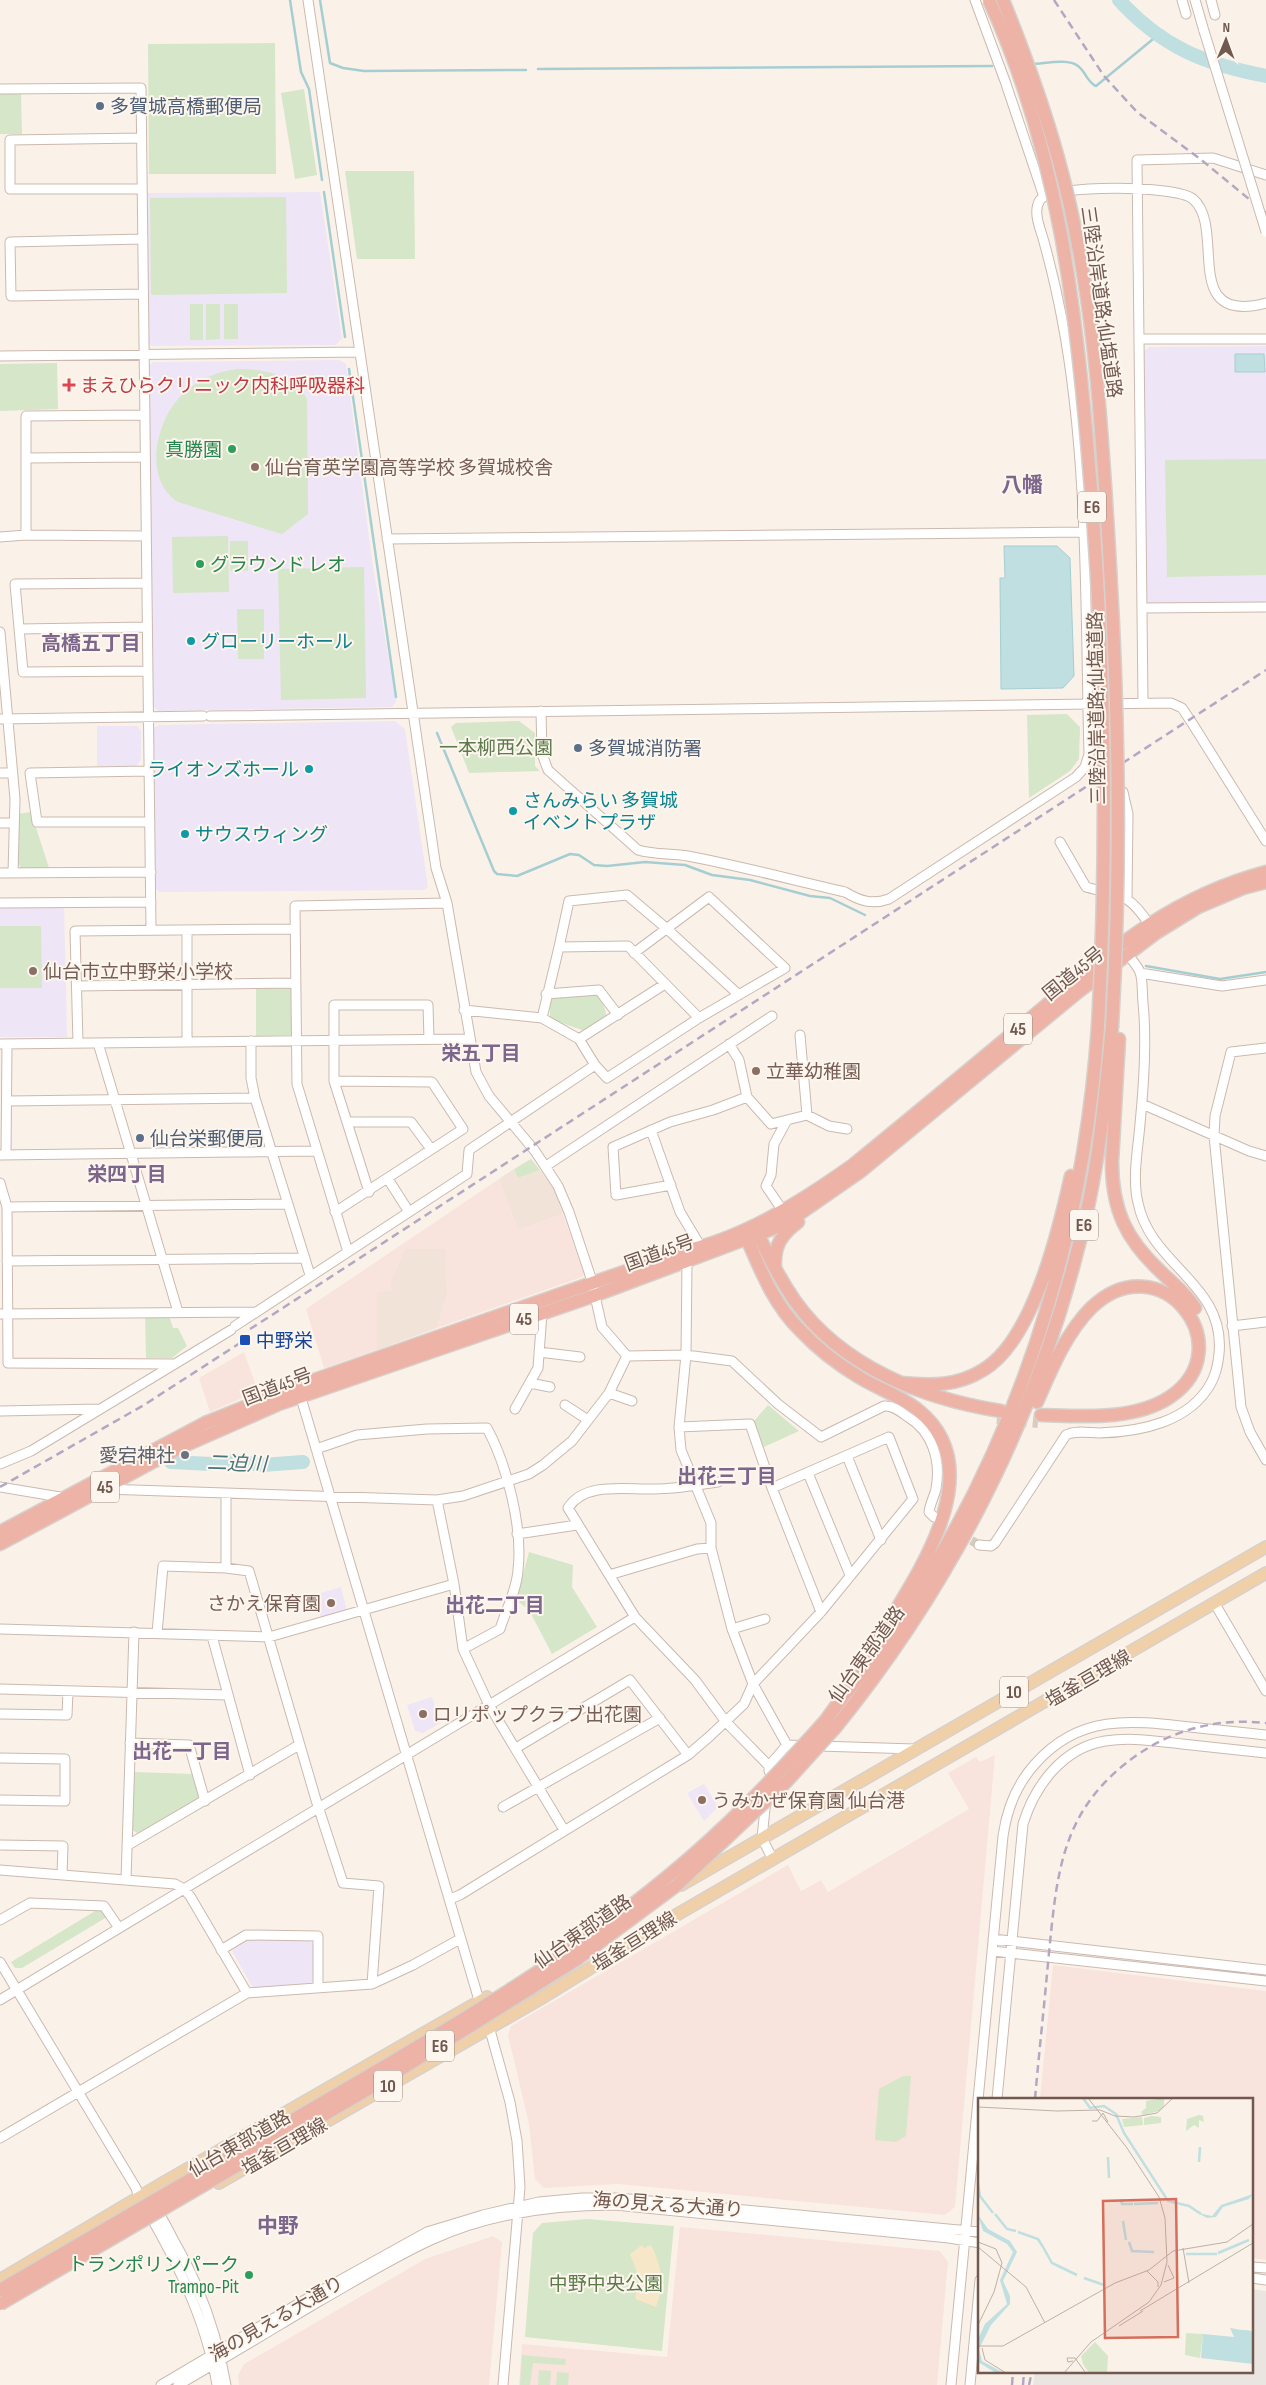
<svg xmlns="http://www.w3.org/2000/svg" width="1266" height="2385" font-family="'Sofia Sans Condensed','Noto Sans JP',sans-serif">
	<rect width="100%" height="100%" fill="#faf2e8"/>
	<path fill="#f1e3d7" d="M514,1169l4,9 22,-8 15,21 8,23 -45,16 -19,-51z
		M405,1249h41l1,46 -10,33 -60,22v-58l14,-12z"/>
	<path fill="#f9e3dd" d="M499,1179l19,51 45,-16 21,60 -2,3 -145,51 10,-33 -1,-46h-41l-14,31 1,11 -15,1v58l-53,18 -18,-59z
		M244,1352l14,39 -48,21 -11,-34z
		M995,1755l-40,452 -10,8 -327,-31 -74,4 -9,-9 -6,-55 -21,-89 3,-9 277,-161 13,26 20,-11 7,12 141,-83 -21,-36 28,-16 4,5z
		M1053,1965l213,26v269l-14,-2v-159h-212z
		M680,2227l260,24 8,11 -11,123h-418l3,-41 145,13z
		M493,2236l9,6 -13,143h-250l-1,-10 6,-11 16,-9 165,-96z"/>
	<path fill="#ebe5e1" d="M1252,2289l14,2v94h-233l2,-14h217z"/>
	<path fill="#eee5f6" d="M320,192l22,146 -6,7 -184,1 -3,-2 -2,-151z
		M1266,346v257l-120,1 -2,-253 5,-4z
		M339,360l7,4 27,203 23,135 -4,5 -234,4 -5,-5 -5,-339 5,-5z
		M395,721l10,8 23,158 -4,3 -264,2 -5,-4 -1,-160 4,-3z
		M97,726h40l4,5v29l-5,6h-39z
		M64,904l3,133h-67v-132z
		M341,1587l6,24 -26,7 -7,-23z
		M432,1697l8,26 -17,10 -8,-2 -8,-26z
		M704,1784l14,23 -14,14 -17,-28z
		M247,1940h62l5,5 -1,36 -4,4 -56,3 -21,-37z"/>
	<path fill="#d6e6c8" d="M275,43l1,131h-127l-1,-130z
		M304,89l13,86 -22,4 -14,-86z
		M0,93h21l1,41h-22z
		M345,171h69l1,88h-58z
		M286,197l1,96 -136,2 -1,-97z
		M190,304h13v36h-13z
		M206,304h14v35l-14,1z
		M224,304h14v35h-14z
		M57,363l1,46 -58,2v-47z
		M238,369c25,0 57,6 69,30l1,115 -26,20 -104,-32c-36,-23 -22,-83 5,-108 16,-15 35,-23 55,-25z
		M1266,459v116l-99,2 -2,-117z
		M228,536l1,56 -56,1 -1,-56z
		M230,541h18v30h-18z
		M364,567l2,131 -85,2 -3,-131z
		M237,609h27v50h-26z
		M1067,714l13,13 -1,32 -9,12 -41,27 -2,-83z
		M519,721l16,12v33l5,5 -71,2 -18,-46 5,-4z
		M31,812l18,56h-28l-3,-5 -1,-49z
		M0,926h41l1,62h-42z
		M290,987l2,2 1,47 -37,1v-49z
		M593,993c8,5 13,15 13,23l-21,15 -35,-12v-21z
		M531,1159l9,11 -22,8 -4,-9z
		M145,1315h24l4,13h5l9,18 -15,12h-26z
		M768,1405l31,26 -35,16 -10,-26z
		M529,1552l44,13 -1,22 25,40 -45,27 -23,-44 -13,-10z
		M134,1772l60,2 6,18 -3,9 -58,33 -7,-4z
		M100,1908l7,9 -85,51h-7l-4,-6z
		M903,2076h8l-5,60 -10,6 -21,-2 4,-51z
		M587,2219l87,7 -12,125 -137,-14 8,-104 9,-10z
		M522,2355l44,4 -1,6 -32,-2 -3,22h-10z
		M539,2370l12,1 -1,14h-12z
		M557,2372l12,1 -1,12h-12z"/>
	<path fill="#f5e7c7" d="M642,2245l2,3 7,-3c11,21 14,40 5,62l-21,-8 4,-21 -9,-24z"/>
	<path fill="#bfdfe1" stroke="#a6ced2" d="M1235,354h29l1,18h-30z
		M1004,546h53l13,12 4,118 -11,12 -62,1 -1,-111h5z"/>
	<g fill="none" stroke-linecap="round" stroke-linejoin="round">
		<path stroke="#a6ced2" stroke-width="2.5" d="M290,0l11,72 8,17 13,91
			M320,0l10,63 13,5 21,3 162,-1
			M1031,64c13,0 36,-6 47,2 8,6 9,16 18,20l62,-51
			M538,69l454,-3
			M324,192l21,145
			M349,369l47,328
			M437,733l57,138 3,3 20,2 53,-22 9,1 15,10 13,1 38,-4 40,3 27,10 38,5 60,16 20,2 35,17
			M1146,966l74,13 46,-7"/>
		<path stroke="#bfdfe1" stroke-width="14" d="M1119,0c43,47 85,64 147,76
			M171,1462l40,2 25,-3 26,4 41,-3"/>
		<path stroke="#d8ccc2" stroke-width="9" stroke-dasharray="9 4.5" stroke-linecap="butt" d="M937,1519l42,26"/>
		<path stroke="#d8ccc2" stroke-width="12" stroke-dasharray="12 6" stroke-linecap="butt" d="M997,1418l41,4"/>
		<g stroke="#cbb9af" stroke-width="11">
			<path id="minor" d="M308,0l128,868 11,35 29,169 13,24 46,55 23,35 11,26 22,66 11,49 25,29
				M975,0l30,81 39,116
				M1182,0l4,14
				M1195,0l9,31
				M1211,0l4,15
				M0,89l141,-1 10,842
				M141,138l-131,2v49h132
				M143,239l-133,3 1,54 132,-2
				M1140,339h126
				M0,356l359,-4
				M26,458l119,-1
				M26,535v-119l118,-1
				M0,537l26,-2 120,1
				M387,539l695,-7
				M147,583l-132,1 8,88 124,-1
				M1142,608l124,-1
				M19,629l128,-2
				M0,632l15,167 -2,74
				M1143,702l-6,-542 76,-2 53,17
				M541,711l1,43 6,16 90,80c17,5 33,3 50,6 52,10 105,24 157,36 15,9 27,13 44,7l187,-122 9,-10 4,-13c-4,-144 0,-293 -27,-435 -5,-26 -11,-52 -18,-77 -3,-12 -12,-30 -4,-42 12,-16 137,-15 153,-1 34,29 -14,127 73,104
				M210,716l961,-13 11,5 10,15 74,118
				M0,719l203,-3
				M149,771l-119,2 7,49h113
				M0,773h12
				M1123,792l5,22 -1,85
				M0,823h14
				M1060,842l26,45c34,10 41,4 63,37
				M0,873l151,-1
				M0,903l151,-1
				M187,930v112
				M1140,973l82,13 44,-6
				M77,986l219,-3
				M546,994l53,-4 19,25
				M464,1010l78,8 37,21 16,26 12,13 92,-60 86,-50 -76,-71 -75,56
				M542,1018l17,-71
				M699,1018l-71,-72 -69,1 10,-46 58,-6 39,33 73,67
				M579,1039l86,-55
				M251,1041v37l4,20 55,177
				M78,1043l-3,-112 219,-2
				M98,1043l80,269
				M0,1044l469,-5
				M729,1044l10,16 8,37 24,27 36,-9 -7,-80
				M1266,1048l-35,4 -16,64 -1,20 27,271 9,25 16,28
				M334,1081l98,1 31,47 -128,83
				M7,1101l248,-3
				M1142,1104l107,47 17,5
				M807,1115l22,11 18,3
				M347,1122h64l20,27
				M651,1130l29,82 21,35
				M0,1155l317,-4
				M6,1155l1,-111
				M546,1166l226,-150
				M388,1179l21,33
				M0,1183l7,24 1,156 166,1
				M671,1185l-55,10 -3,-48 57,-25 43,-12 34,-13
				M369,1192l-35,-111v-76h94l1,34
				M7,1207l281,-3
				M783,1211l-17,-25 5,-11 3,-31 13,-24
				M348,1252l-51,-168 -2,-178 152,-3
				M7,1261l298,-3
				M687,1262l-1,93 -7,72 2,23 30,73v25l21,81 21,55 34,61
				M0,1314l255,-2
				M235,1326l232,-152 2,-24 126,-85
				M1232,1326l34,-4
				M539,1352l41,5
				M627,1356l59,-1 46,6 46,43 43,33 63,-31c9,-1 17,6 24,11 25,15 33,44 28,72 -2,8 -6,15 -7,23l5,5
				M530,1383l20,4
				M299,1391l182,616
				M609,1393l23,8
				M565,1405l23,15
				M515,1409l23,-41 4,-55
				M0,1411l100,-2
				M679,1427l71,-3 22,64 49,124
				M316,1449l41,-14 70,-6 60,-1c20,37 36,100 31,142 -1,19 -12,40 -18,59l-37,20
				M847,1456l34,84
				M0,1464l31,-13 200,-121
				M808,1473l42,102
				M718,1482c-21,3 -42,7 -63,7 -28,1 -70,-8 -87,19l67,109 60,63 31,42 43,44
				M0,1487l66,11
				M103,1489l334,11 26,-4 66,-22 14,-9 29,-24 37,-48 18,-37
				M226,1494v74
				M437,1500l17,84 9,65 26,56 75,125
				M517,1534l60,-9
				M979,1545l12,1 4,-3 71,-108c9,-5 23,-2 33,-2 41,-1 91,-11 112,-50 5,-9 7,-19 8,-29 7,-70 -68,-88 -81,-151 -6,-26 0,-54 2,-79 4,-40 7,-82 3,-121 -1,-10 0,-22 -3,-31 -3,-7 -10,-14 -15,-21
				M609,1575l88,-26 14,-1
				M1215,1604l51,87
				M0,1629l269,8 185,-53
				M732,1629l33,-10
				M157,1633l6,-67 63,2 23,3 67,229 27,83 36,3 -7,98 41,-19 47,-26
				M212,1636l38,139
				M0,1689l228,6
				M0,1714l67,1 1,-24
				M130,1743l59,2 16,56
				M787,1745l127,4
				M516,1748l114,-68 58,75
				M0,1758l65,1v42l-65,-1
				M769,1771v-5l18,-21
				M766,1799l-4,39 11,22
				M503,1807l157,-89
				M0,1845l63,1 -1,29
				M128,1845l171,-100
				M0,1870l175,14 9,5 6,7 57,97
				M126,1880l8,-248
				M450,1899l10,-4 228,-140 22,-19 34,-32 9,-20 68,-72 92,-113 -24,-62 -117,51
				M0,1920l30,-17 74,3 15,22
				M993,1939l273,31
				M221,1950l25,-15 72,1v52
				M992,1951l274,30
				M0,1962l136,226 3,9c35,58 67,121 78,188
				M0,2000l635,-383
				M488,2023l22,79 7,39 3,46 -17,198
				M997,2099l26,-275c12,-39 40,-76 82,-83 26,-4 52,0 77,3 28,3 56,6 84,9
				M0,2138l247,-145 125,-9
				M155,2208c8,10 13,22 19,33 26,45 43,93 52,144
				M1252,2267l14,1
				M1252,2278l14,2
				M161,2385l147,-87 119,-66 56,-17 56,-13 43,-4h36l362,34
				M178,2385c47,-27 93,-55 140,-83 37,-21 74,-44 113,-62 56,-26 122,-35 184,-35l334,33 31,5
				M951,2385l52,-549c4,-28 13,-51 32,-72 44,-50 95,-44 155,-37 25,3 51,5 76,8
				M970,2385l10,-105"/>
		</g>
		<g stroke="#d7d1ce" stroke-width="14">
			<path id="major" d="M681,1885l585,-338
				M219,2183l321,-184 138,-85 588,-341
				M0,2280l163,-97 324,-186"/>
		</g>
		<g stroke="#d7d1ce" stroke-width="15">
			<path id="highway" d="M1119,1039l-7,123c0,48 14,77 48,109 12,12 26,22 35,37
				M755,1228c12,25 24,50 40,73 47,66 129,98 206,110
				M744,1232c15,34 29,72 56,98 16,17 39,35 59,47 19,12 42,19 59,33 75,60 -2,166 -38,226
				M775,1266c-1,-21 7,-32 23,-44
				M902,1383c28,3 56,3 81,-13 50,-29 76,-140 88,-194
				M1037,1402c14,-32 29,-69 54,-94 69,-67 153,39 79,89 -36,24 -88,19 -129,18
				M0,1532l205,-109 92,-37 384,-134c63,-14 120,-50 172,-87 58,-47 115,-95 172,-142 79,-66 139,-124 241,-151
				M0,1544l177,-95 102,-45 317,-109 176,-66 27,-15 62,-43 217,-179 78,-59 42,-26 45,-19 23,-6
				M826,1720c17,-25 38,-47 55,-72 20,-27 38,-55 54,-83 97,-164 150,-350 163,-539
				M835,1728c125,-154 212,-332 254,-526 12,-57 17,-117 23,-175"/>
		</g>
		<use href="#minor" stroke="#fff" stroke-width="9"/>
		<use href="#major" stroke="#f0d0a8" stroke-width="11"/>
		<use href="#highway" stroke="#ecb3a6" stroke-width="12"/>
		<path stroke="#b4a7c2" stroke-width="2.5" stroke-dasharray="8 5" stroke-linecap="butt" d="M1054,0l50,76 33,36 62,46 67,55
			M272,1315l994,-645
			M250,1329l19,-12
			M0,1487l144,-82 96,-62
			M1035,2099c4,-46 9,-91 13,-136 9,-89 11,-155 92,-210 38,-25 81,-35 126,-30
			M1012,2385l1,-14
			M1023,2385l1,-14
			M1029,2385l3,-14"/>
		<g stroke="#cbb9af" stroke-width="11" stroke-linecap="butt">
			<path id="minor-bridge" d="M1204,31l62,201"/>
		</g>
		<g stroke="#d7d1ce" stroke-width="15" stroke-linecap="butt">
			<path id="highway-bridge" d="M989,0c70,153 88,312 101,478 15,182 18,366 8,548
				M1003,0c21,52 40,104 55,158 37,132 44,272 52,409 9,153 11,307 2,460
				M0,2290c110,-64 219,-127 329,-191 116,-68 234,-136 338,-222 58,-47 109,-101 159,-157
				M0,2304l387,-226 189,-118 101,-75 109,-103 49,-54"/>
		</g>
		<use href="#minor-bridge" stroke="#fff" stroke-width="9"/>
		<use href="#highway-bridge" stroke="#ecb3a6" stroke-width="12"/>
	</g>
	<g fill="#5c6f8a" stroke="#fdf6ee" stroke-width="2">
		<circle cx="100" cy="106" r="5"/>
		<circle cx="578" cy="748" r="5"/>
		<circle cx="140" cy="1138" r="5"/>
	</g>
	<path fill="#e0444e" stroke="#fdf6ee" stroke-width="2" d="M66.5 377.5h5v5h5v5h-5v5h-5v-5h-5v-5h5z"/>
	<g fill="#2e9e5b" stroke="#fdf6ee" stroke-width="2">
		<circle cx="232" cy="449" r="5"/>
		<circle cx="200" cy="564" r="5"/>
		<circle cx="249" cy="2275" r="5"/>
	</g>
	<g fill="#8d6e63" stroke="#fdf6ee" stroke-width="2">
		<circle cx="255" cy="467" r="5"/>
		<circle cx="33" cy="971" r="5"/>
		<circle cx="756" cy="1071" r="5"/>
		<circle cx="331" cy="1603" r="5"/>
		<circle cx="423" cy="1714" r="5"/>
		<circle cx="702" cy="1800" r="5"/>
	</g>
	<g fill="#0f9aa8" stroke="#fdf6ee" stroke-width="2">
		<circle cx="191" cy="641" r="5"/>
		<circle cx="309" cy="769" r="5"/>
		<circle cx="513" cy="811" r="5"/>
		<circle cx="185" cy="834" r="5"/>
	</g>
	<rect fill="#1a4fb4" stroke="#fdf6ee" stroke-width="2" x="239" y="1334" width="12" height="12" rx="2.5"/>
	<circle fill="#6b7280" stroke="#fdf6ee" stroke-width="2" cx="185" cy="1455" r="5"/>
	<g text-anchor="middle" stroke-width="4" stroke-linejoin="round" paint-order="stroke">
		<g fill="#fdf6ee" stroke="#9b887f" stroke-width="1">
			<rect x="1078" y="491.5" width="28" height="31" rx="4"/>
			<rect x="1004" y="1013.5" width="28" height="31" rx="4"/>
			<rect x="1070" y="1209.5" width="28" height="31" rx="4"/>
			<rect x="510" y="1303.5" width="28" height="31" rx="4"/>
			<rect x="91" y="1471.5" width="28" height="31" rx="4"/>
			<rect x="1000" y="1676.5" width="28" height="31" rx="4"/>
			<rect x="426" y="2030.5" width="28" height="31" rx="4"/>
			<rect x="374" y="2070.5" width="28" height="31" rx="4"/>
		</g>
		<g font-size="18" font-weight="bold" fill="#71594f">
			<text x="1092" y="513">E6</text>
			<text x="1018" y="1035">45</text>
			<text x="1084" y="1231">E6</text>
			<text x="524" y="1325">45</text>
			<text x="105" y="1493">45</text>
			<text x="1014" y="1698">10</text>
			<text x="440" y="2052">E6</text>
			<text x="388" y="2092">10</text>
		</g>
		<g font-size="19" fill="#4e5e75" stroke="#fdf6ee" text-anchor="start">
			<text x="110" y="113">多賀城高橋郵便局</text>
			<text x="588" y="755">多賀城消防署</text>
			<text x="150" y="1145">仙台栄郵便局</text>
		</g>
		<g font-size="19" fill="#71594f" stroke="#fdf6ee">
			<text transform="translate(1102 302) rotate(82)" y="7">三陸沿岸道路;仙塩道路</text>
			<text transform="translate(1096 708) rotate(-91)" y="7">三陸沿岸道路;仙塩道路</text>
			<text transform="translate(1073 973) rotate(-39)" y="7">国道45号</text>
			<text transform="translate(659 1252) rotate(-20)" y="7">国道45号</text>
			<text transform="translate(277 1386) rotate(-21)" y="7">国道45号</text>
			<text transform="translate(866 1654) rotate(-54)" y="7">仙台東部道路</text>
			<text transform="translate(1088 1678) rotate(-30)" y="7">塩釜亘理線</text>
			<text transform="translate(582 1931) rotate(-35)" y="7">仙台東部道路</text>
			<text transform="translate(634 1941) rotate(-32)" y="7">塩釜亘理線</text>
			<text transform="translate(239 2143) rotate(-30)" y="7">仙台東部道路</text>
			<text transform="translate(284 2146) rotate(-30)" y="7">塩釜亘理線</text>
			<text transform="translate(668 2204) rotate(4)" y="7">海の見える大通り</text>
			<text transform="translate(276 2318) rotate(-30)" y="7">海の見える大通り</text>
		</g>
		<g font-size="19" fill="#be3a42" stroke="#fdf6ee" text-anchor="start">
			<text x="80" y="392">まえひらクリニック内科呼吸器科</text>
		</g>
		<g font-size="19" fill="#27864d" stroke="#fdf6ee" text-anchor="end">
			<text x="222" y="456">真勝園</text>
			<text x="210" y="571" text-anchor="start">グラウンド レオ</text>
			<text x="239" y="2271">トランポリンパーク<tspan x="239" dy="22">Trampo-Pit</tspan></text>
		</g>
		<g font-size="19" fill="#785e54" stroke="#fdf6ee" text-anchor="start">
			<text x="265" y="474">仙台育英学園高等学校 多賀城校舎</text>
			<text x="43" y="978">仙台市立中野栄小学校</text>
			<text x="766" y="1078">立華幼稚園</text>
			<text x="321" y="1610" text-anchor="end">さかえ保育園</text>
			<text x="433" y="1721">ロリポップクラブ出花園</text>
			<text x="712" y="1807">うみかぜ保育園 仙台港</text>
		</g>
		<g font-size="19" fill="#0d838f" stroke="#fdf6ee" text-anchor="start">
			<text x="201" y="648">グローリーホール</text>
			<text x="299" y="776" text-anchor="end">ライオンズホール</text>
			<text x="523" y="807">さんみらい 多賀城<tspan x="523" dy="22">イベントプラザ</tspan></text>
			<text x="195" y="841">サウスウィング</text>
		</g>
		<g font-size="19" fill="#5d7a4c" stroke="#fdf6ee">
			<text x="496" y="754">一本柳西公園</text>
			<text x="606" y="2290">中野中央公園</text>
		</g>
		<g font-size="19" fill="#164399" stroke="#fdf6ee" text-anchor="start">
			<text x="256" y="1347">中野栄</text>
		</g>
		<g font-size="19" fill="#5b616d" stroke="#fdf6ee" text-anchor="end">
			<text x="175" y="1462">愛宕神社</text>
		</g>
		<g font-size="20" font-weight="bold" fill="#7d668c" stroke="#fdf6ee">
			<text x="91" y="650">高橋五丁目</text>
			<text x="481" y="1060">栄五丁目</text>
			<text x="127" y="1181">栄四丁目</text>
			<text x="727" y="1483">出花三丁目</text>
			<text x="495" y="1612">出花二丁目</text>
			<text x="182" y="1758">出花一丁目</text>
		</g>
		<g font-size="20" font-style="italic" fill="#48767b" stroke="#fdf6ee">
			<text transform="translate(237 1463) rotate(2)" y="7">二迫川</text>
		</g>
		<g font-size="21" font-weight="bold" fill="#7d668c" stroke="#fdf6ee">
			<text x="1022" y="492">八幡</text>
			<text x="278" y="2233">中野</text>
		</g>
	</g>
	<g transform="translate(978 2098)">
		<rect width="275" height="275" fill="#faf2e8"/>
		<path d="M186,0v9l-5,4 -16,4 -2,-3 5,-4v-7zM221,17l4,1 1,6 -5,-2v8l-5,-3 -8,6 1,-12zM174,18l9,1v6l-17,2v-7zM164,19l1,8 -19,2 -2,-8zM208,235l17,1 -3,24 -15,-3zM117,244l13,14 -1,17h-18l-6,-9 -2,-8z" fill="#d6e6c8"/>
		<path d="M275,96l-4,5 -26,8 -7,10 -9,1 -9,-5 14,3 9,-11zM0,117l10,14 22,12 7,11 -14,29 7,15v8l-19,21 -12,24 3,12 22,12h-8l-18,-11v-23l7,-15 22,-20 -7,-24 13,-28 -6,-8 -24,-13zM252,230l23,4v32l-52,-6 2,-24 31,3z" fill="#bfdfe1"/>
		<path fill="none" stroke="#bfdfe1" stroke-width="2.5" d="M105,0l7,10 14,-2 12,8 8,19 44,68 21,5 12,8M130,59l1,21M221,64l1,-15M0,86l2,12 13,17M143,101l1,5h11M156,106l24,-1M17,116l12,15 9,2M145,123l3,19M40,134l20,7 5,8M151,144l3,9 22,1M65,149l9,16 25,12M240,155l31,-13M208,156h31M106,180l20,7M265,233l7,1 3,9"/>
		<path fill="none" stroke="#bfb0a6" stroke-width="1" d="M0,9l79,4 43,-1 15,6 19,1 23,-4 16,-15M114,23h5l6,-8 5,9M0,144l18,7 6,14 -8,29 -16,33M0,149l48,40 19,36M205,150l6,35M169,173l11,11v5M186,184l10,-4 -6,-13M162,213l113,-68M141,228l24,-15M0,248h25l112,-63 34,-13 24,-19 54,-9 26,-18M4,250l3,12 21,13M95,263l-5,1 -1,-4h8l10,14M86,275l27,-31 58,-40 12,-17 6,-23 -2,-44 -6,-21 -32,-49 -39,-50"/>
		<path fill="#d56e5c" fill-opacity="0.15" stroke="#d56e5c" stroke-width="2.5" d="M198,101l2,138 -73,1 -2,-137z"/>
		<rect width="275" height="275" fill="none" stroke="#71594f" stroke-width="2.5"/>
	</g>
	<g transform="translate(1226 40) rotate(1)" stroke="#fdf6ee" stroke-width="4" paint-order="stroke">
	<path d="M0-4L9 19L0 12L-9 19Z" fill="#71594f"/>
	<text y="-8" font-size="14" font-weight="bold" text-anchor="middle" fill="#71594f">N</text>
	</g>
</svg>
